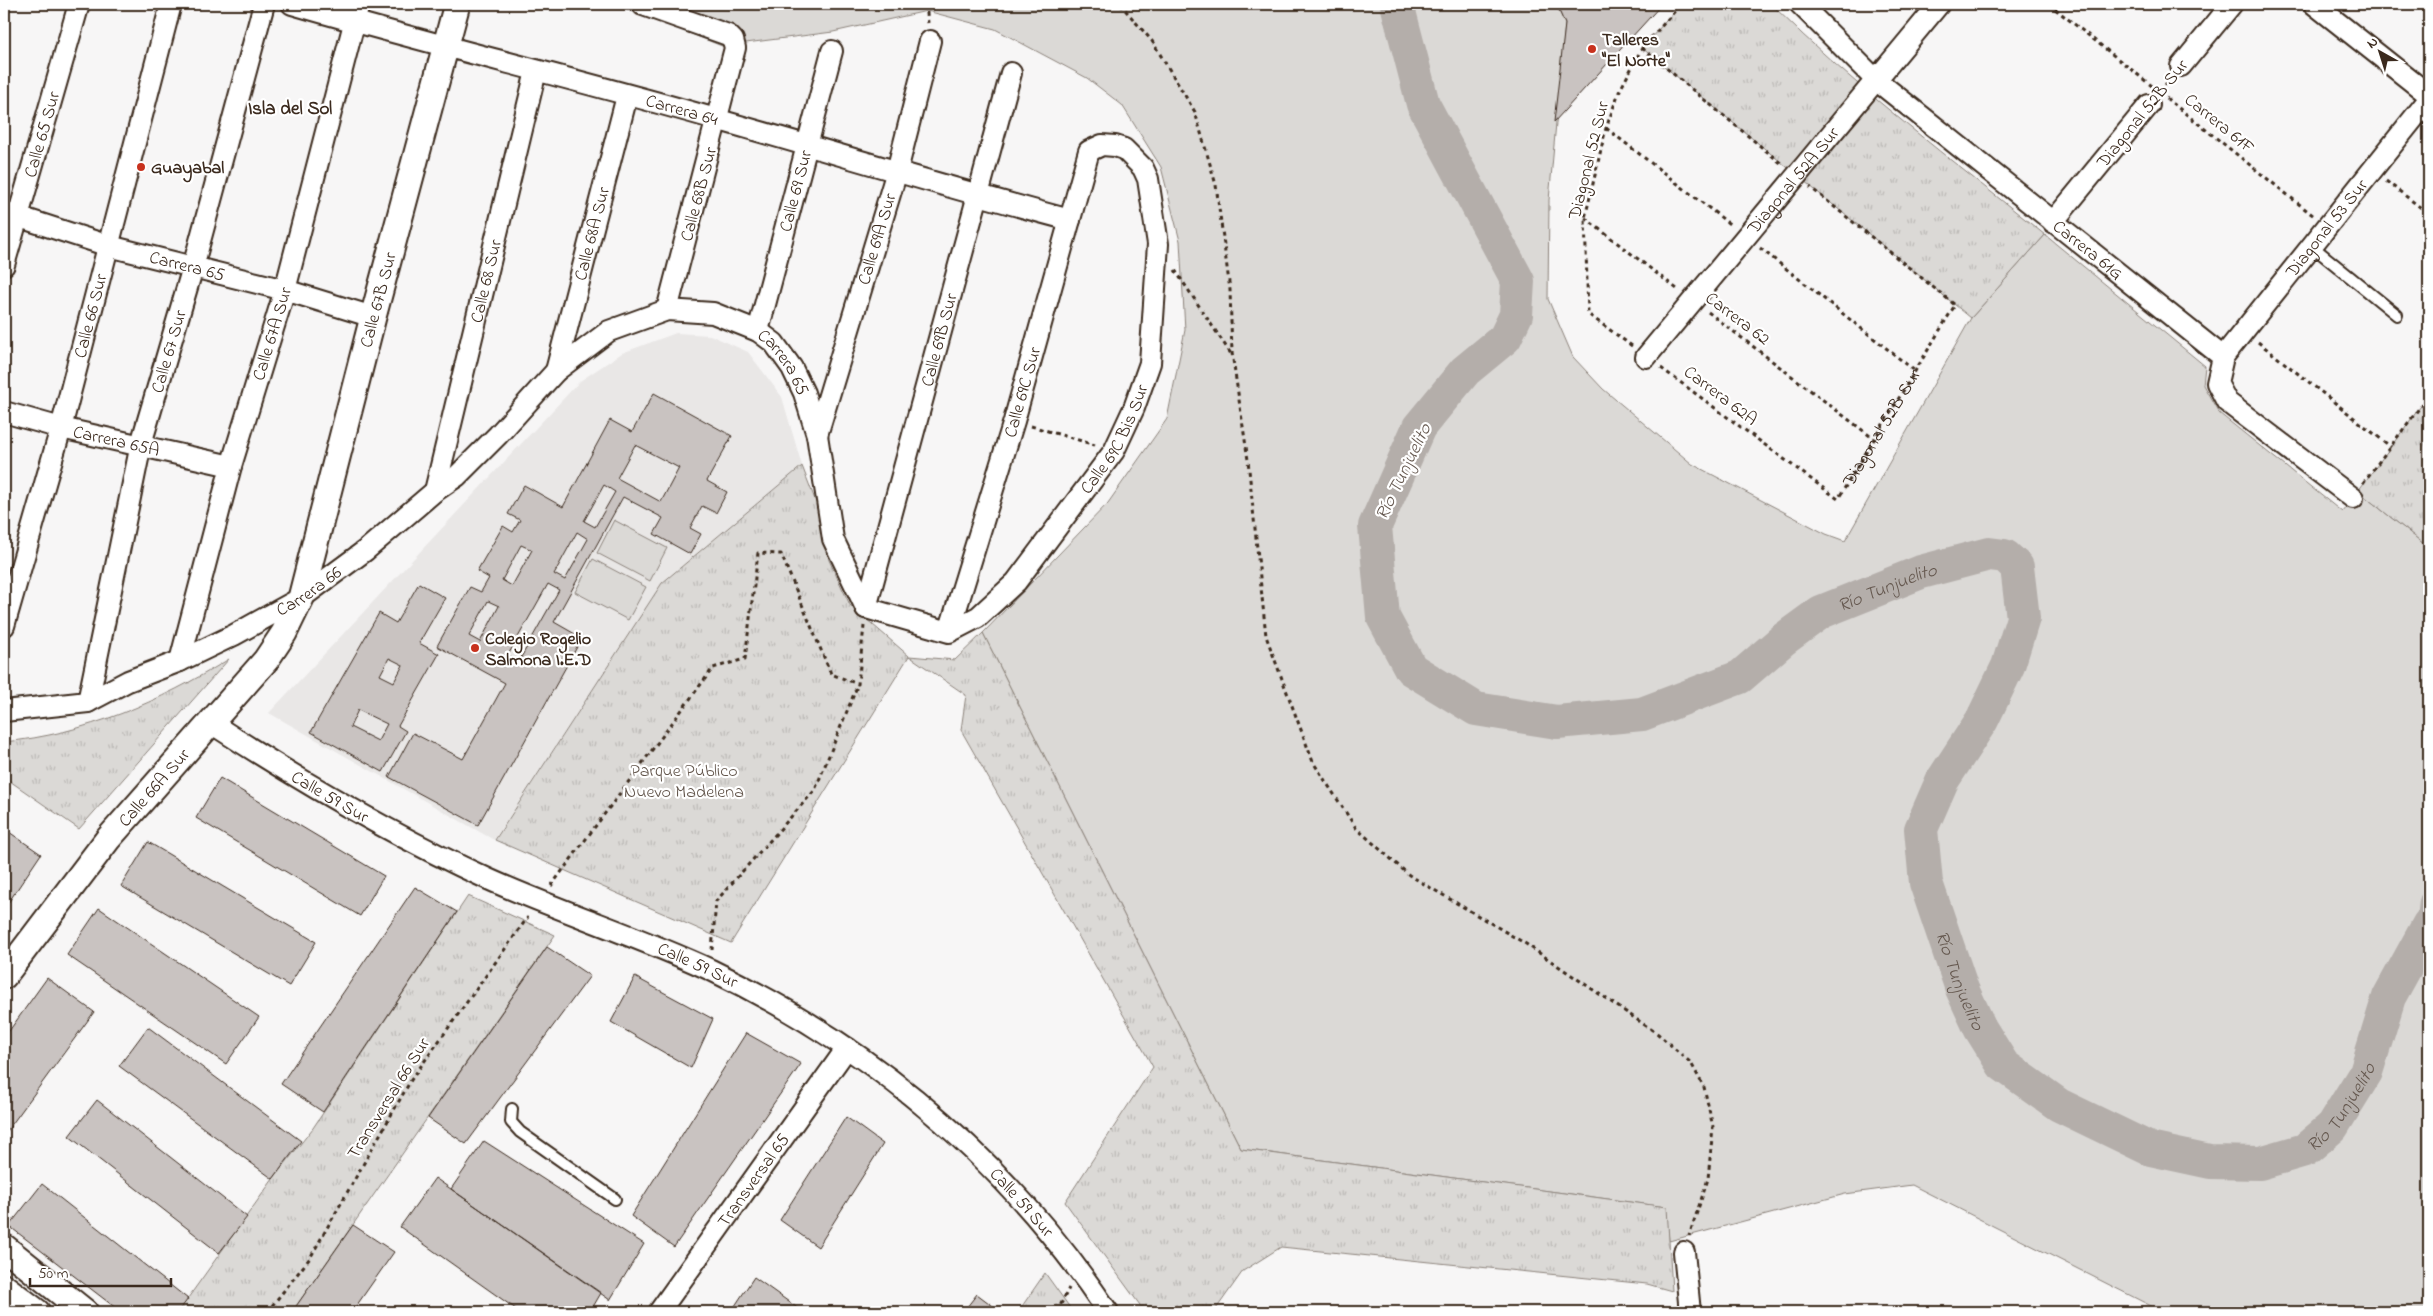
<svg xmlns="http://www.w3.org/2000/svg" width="2433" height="1316" font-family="'Indie Flower',sans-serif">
	<defs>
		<pattern id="park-tufts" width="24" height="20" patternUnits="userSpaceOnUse" patternTransform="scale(1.25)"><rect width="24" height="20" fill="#dbd9d6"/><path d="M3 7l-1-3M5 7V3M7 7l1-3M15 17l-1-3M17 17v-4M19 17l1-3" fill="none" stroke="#bdbab7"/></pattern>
	</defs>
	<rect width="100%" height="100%" fill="#f7f6f6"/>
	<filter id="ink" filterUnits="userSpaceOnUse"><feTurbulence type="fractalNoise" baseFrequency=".02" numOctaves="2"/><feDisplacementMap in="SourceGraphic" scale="10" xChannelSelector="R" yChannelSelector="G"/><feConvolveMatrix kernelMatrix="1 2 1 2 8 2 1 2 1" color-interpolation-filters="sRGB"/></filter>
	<g filter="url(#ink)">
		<path fill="#e9e7e6" d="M676,333l34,2 38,17 34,45 20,69 -140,117 -168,257 -225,-127 311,-332 42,-28z"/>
		<path fill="#dbd9d6" stroke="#8b827a" d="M615,4h941l9,20 -16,176 -1,99 25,58 30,32 89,75 134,70 19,7 126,-223 74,-83 160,131 -2,19 16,28 123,99 16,-21 71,57v764h-266l-251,-127 -67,9 -176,47 -3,-34 -425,-58 -258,-516 125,-130 59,-84 18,-89 -5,-89 -19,-74 -39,-62 -35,-27 -92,-49 -68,-18 -94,21 -111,14z
			M614,520l53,28 -17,33 -53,-28z
			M593,559l53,28 -18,33 -53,-28z"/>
		<path fill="url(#park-tufts)" stroke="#8b827a" d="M1681,4h90c84,84 181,156 274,231l-74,83 -329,-270z
			M2429,395v153l-71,-57z
			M802,466l17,44 10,50 21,45 59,51 46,4 28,-27 258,516 426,58 5,84 -25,-7 -366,-37 -38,24 -29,41h-69l-80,-110 88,-135 -192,-337 5,-35 -57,-39 -178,287 -236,-103 167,-257z
			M229,659l-150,170 -75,-52v-35c81,-8 156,-40 225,-83z
			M468,896l87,39 -263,377h-114l95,-133 40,-51z
			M1045,1273l28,39h-55z"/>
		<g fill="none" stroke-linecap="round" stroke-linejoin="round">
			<path stroke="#b4aeaa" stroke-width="20" d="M2426,928l3,-27"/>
			<path stroke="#b4aeaa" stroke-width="34" id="s1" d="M1397,4l26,100 95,177 -2,34 -11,23 -40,33 -46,56 -44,99 8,91 28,52 65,40 81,13 85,-8 98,-37 44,-38 37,-27 100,-40 68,-18 16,2 12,11 6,51 -15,48 -26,54 -40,61 -21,48 5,54 36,106 18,39 23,37 56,40 91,44 60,13 50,1 45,-13 27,-23 34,-55 23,-75 40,-73"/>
		</g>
		<path fill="#c9c3c1" stroke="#3b2a1e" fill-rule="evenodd" d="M1556,4h106l-108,118 11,-98z
			M654,393l78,43 -25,45 20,11 -11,21 -14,-7 -12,22 11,6 -11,20 -36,-20 9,-16 -40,-21 -69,125 28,16 -104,187 -89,-48 24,-44 50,26 42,-76 -68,-37 33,-59 11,5 8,-14 -12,-7 26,-45 10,6 7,-12 -12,-6 16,-29 39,22 47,-87 22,12zM635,445l44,23 -18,34 -44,-24zM604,485l11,7 -20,35 -11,-6zM577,532l11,7 -23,41 -11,-6zM521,545l11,5 -20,36 -10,-6zM548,584l11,6 -40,71 -11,-6zM488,601l11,5 -19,36 -11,-6z
			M419,583l26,15 -26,45 20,11 -41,72 8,5 -23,41 -72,-40 68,-119 17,10zM389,658l14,7 -9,17 -14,-7zM358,710l29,14 -9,17 -28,-14z
			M220,778l164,98 -24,40 -164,-98z
			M9,832l32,22 -37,55v-69z
			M148,842l168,100 -27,44 -168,-100z
			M415,887l42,25 -134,200 -42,-28z
			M99,908l160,109 -33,47 -159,-109z
			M547,947l43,29 -124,168 -38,-26z
			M635,977l78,42 -22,49 -80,-46z
			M47,978l47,34 -90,123v-97z
			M148,1027l153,114 -28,38 -154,-113z
			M746,1033l55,31 -127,183 -43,-31z
			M97,1100l150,117 -28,36 -150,-117z
			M846,1117l37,27 -65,103 -38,-27z
			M484,1141l160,103 -34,56 -159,-111z
			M435,1178l166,115 -11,19h-70l-120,-85z
			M42,1184l146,115 -10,13h-57l-112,-86z
			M353,1225l41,27 -42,60h-60z
			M754,1277l49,35h-72z
			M977,1294l24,18h-38z"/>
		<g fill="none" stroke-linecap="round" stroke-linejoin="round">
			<g stroke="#3b2a1e" stroke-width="14">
				<path id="service" d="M2312,246l85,69
					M512,1109l-1,13 9,10 95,67"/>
			</g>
			<g stroke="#3b2a1e" stroke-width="24">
				<g id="minor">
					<path id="s3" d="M292,4c141,41 285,75 427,116 117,33 233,69 351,100"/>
					<path id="s4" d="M1800,4l76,76 347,277"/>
					<path d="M2314,4l115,91"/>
					<path d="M643,5l85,30 5,5 2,8 -68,262"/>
					<path d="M2181,66l51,-62"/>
					<path id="s5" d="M4,212l105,34 176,44 88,27"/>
					<path d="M2053,222l96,-117"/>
					<path id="s6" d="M4,265l75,-261"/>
					<path id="s7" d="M758,331l74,-280"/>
					<path id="s8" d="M1646,357l293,-353"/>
					<path id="s9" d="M556,371l71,-275"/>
					<path id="s10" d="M4,412l57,16 170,38"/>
					<path id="s11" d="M817,435l80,-264 33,-130"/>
					<path id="s12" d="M435,491l101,-420"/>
					<path id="s13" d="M2353,498l-126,-96 -10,-19 6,-26 206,-258"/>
					<path id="s14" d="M866,608l83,24 29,-15 38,-35 98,-131 20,-43 16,-45 8,-119 -10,-65 -5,-11 -19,-19 -9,-3 -13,-1 -13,6 -75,270 -65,211"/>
					<path id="s15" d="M866,608l145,-535"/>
					<path id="s16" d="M4,626l57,-198 110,-424"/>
					<path id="s17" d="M180,661l51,-195 54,-176 74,-286"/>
					<path id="s18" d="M88,702l53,-258 52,-177 71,-263"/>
					<path id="s19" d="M4,711l84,-9 40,-21 52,-20 54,-26 67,-37 65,-48 69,-59 22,-15 41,-41 58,-64 53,-40 58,-21 46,3 45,18 16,12 18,25 12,25 13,42 16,104 33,69"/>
					<path id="s20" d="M211,723c89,58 181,112 277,156 73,33 150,57 223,91 163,78 296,191 397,342"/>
					<path d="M1684,1252l6,60"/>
					<path id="s21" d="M659,1312l188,-264"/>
				</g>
			</g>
			<g stroke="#3b2a1e" stroke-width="29">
				<g id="tertiary">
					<path id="s22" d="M4,976l104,-137 158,-179 18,-27 17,-35 72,-281 84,-313"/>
					<path d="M4,1247l81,65"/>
					<path d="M4,1287l33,25"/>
				</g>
			</g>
			<g stroke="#3b2a1e" stroke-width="3" stroke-dasharray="4 4" stroke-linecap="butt">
				<path d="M926,4l2,19"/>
				<path d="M1120,4l32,37 43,71 21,73 14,105 2,63 16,107 18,176 47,126 43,66 53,47 117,69 132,90 33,29 13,24 9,40 -5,52 -19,57"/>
				<path d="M2049,4l103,82"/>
				<path d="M1642,48l140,116"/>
				<path d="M2160,91l10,-12"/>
				<path d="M2166,98l148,118"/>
				<path d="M1606,128l126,98"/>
				<path d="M2386,181l43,33"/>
				<path d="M1585,218l92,71"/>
				<path d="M1760,248l155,123"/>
				<path d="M1175,270l56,84"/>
				<path d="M1708,312l166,127"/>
				<path d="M2258,342l133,105"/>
				<path d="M1632,346l-44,-32 -3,-96 21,-90 13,-36 23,-44 39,-44"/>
				<path id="s2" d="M1661,368l177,131 117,-194 -145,-118"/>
				<path d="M1031,426l64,19"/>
				<path d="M2363,483l66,-88"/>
				<path d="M551,886l162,-218 32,-9 13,-106 23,1 50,120 27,10 6,-58"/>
				<path d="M712,950l4,-49 99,-111 43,-106"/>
				<path d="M267,1312l43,-54 101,-178 117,-163"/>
				<path d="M1057,1312l12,-24"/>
			</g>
			<use href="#service" stroke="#fff" stroke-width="10"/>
			<use href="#minor" stroke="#fff" stroke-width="20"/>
			<use href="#tertiary" stroke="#fff" stroke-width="25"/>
		</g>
	</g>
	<g fill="#c8321e" stroke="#fff" stroke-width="2">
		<circle cx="1592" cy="49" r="5"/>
		<circle cx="141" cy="167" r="5"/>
		<circle cx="475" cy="648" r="5"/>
	</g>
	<g text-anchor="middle" stroke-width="4.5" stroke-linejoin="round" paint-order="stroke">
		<g font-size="18" font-weight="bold" fill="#3b2a1e" stroke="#fff" text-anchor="start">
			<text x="1602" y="45">Talleres<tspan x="1602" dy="21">"El Norte"</tspan></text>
			<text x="151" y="173">Guayabal</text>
			<text x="485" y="644">Colegio Rogelio<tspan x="485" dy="21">Salmona I.E.D</tspan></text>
		</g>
		<g font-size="18" fill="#3b2a1e" stroke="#fff">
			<text dy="6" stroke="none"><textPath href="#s3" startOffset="404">Carrera 64</textPath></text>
			<text transform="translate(2142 113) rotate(-51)" y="6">Diagonal 52B Sur</text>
			<text transform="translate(2220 123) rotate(39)" y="6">Carrera 61F</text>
			<text dy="6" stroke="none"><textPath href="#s6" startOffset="136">Calle 65 Sur</textPath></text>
			<text transform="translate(1588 160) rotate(-76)" y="6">Diagonal 52 Sur</text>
			<text dy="6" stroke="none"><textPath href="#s8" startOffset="230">Diagonal 52A Sur</textPath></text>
			<text dy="6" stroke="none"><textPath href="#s7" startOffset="145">Calle 69 Sur</textPath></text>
			<text transform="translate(698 194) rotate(-75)" y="6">Calle 68B Sur</text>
			<text dy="6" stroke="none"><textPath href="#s13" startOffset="372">Diagonal 53 Sur</textPath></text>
			<text dy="6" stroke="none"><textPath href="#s9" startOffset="142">Calle 68A Sur</textPath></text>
			<text dy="6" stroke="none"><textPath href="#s11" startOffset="205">Calle 69A Sur</textPath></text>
			<text dy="6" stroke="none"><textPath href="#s4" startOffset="379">Carrera 61G</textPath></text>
			<text dy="6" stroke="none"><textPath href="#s5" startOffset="191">Carrera 65</textPath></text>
			<text dy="6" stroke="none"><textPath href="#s12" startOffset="216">Calle 68 Sur</textPath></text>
			<text dy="6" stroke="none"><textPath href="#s22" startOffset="790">Calle 67B Sur</textPath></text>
			<text dy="6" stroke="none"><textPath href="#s16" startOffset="322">Calle 66 Sur</textPath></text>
			<text transform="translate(1738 318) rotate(37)" y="6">Carrera 62</text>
			<text dy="6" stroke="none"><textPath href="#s17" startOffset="340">Calle 67A Sur</textPath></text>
			<text dy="6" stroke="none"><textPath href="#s15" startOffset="278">Calle 69B Sur</textPath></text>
			<text dy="6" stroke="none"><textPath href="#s18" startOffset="360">Calle 67 Sur</textPath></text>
			<text dy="6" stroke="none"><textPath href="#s19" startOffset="928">Carrera 65</textPath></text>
			<text transform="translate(1022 392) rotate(-74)" y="6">Calle 69C Sur</text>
			<text transform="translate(1721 395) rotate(37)" y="6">Carrera 62A</text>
			<text dy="6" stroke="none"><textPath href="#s2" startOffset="304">Diagonal 52B Sur</textPath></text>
			<text dy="6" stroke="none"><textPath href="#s14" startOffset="345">Calle 69C Bis Sur</textPath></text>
			<text dy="6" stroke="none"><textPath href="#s10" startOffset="116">Carrera 65A</textPath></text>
			<text dy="6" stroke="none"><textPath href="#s19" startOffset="332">Carrera 66</textPath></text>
			<text dy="6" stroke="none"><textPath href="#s22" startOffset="241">Calle 66A Sur</textPath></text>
			<text dy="6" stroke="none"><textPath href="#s20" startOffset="140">Calle 59 Sur</textPath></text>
			<text dy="6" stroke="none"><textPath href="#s20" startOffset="545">Calle 59 Sur</textPath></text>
			<text transform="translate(388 1098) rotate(-58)" y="6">Transversal 66 Sur</text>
			<text dy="6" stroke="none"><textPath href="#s21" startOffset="162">Transversal 65</textPath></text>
			<text dy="6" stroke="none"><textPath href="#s20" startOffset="950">Calle 59 Sur</textPath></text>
		</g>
		<g font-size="18" fill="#63564c" stroke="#fff">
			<text x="684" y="776">Parque Público<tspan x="684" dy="21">Nuevo Madelena</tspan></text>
		</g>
		<g font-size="19" font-weight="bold" fill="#3b2a1e" stroke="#fff">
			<text x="290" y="114">Isla del Sol</text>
		</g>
		<g font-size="19" font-style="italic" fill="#65584f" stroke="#fff">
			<text transform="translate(1402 471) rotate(-64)" y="7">Río Tunjuelito</text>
			<text dy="7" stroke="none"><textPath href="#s1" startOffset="1270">Río Tunjuelito</textPath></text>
			<text dy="7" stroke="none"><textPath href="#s1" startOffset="1854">Río Tunjuelito</textPath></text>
			<text dy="7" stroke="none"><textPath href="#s1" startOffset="2334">Río Tunjuelito</textPath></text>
		</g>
	</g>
	<rect width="2433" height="1316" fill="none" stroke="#fff" stroke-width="20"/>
	<rect x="10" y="10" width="2413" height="1296" fill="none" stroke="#3b2a1e" stroke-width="2" filter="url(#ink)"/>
	<g transform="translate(2380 52) rotate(321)" stroke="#ffffff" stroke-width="4" paint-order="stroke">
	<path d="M0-4L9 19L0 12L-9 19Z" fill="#3b2a1e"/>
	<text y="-8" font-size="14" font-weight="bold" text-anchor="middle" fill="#3b2a1e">N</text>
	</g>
	<path d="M30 1278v8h141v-8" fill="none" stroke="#3b2a1e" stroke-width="2.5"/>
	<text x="38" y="1278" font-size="15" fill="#3b2a1e" stroke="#ffffff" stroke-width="4" paint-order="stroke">50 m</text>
</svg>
